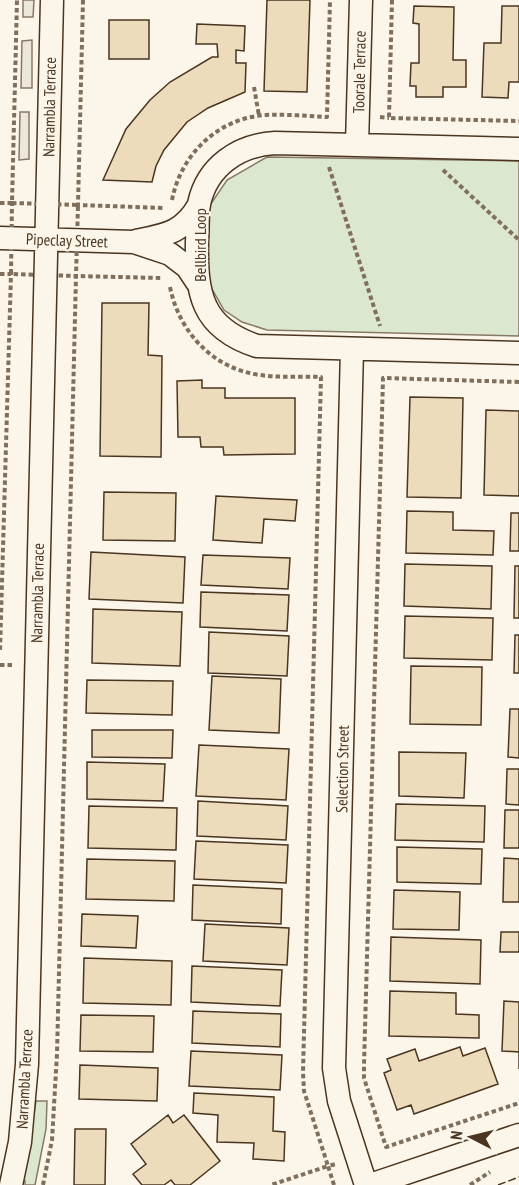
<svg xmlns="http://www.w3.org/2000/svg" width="519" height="1185" font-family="'PT Sans Narrow',sans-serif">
	<rect width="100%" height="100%" fill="#fbf6e9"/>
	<path fill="#dce7d0" stroke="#887966" stroke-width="1.5" d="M267,157l252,4v175l-252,-6 -25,-8 -18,-12 -20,-35v-61l23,-34z
		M36,1101h11l-1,28 -11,56h-10v-4l-3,-1z"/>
	<path fill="#ede7d9" stroke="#887966" stroke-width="1.5" d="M23,0h11l-1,17h-10z
		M32,40v48h-11l1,-47z
		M20,112h9v47l-10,1z"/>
	<path fill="#ecdcbc" stroke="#4a3520" stroke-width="1.5" d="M267,0h43l-3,92 -43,-1z
		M414,6l40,1 -1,53h13v27h-23v10h-27v-11h-6l1,-23h8v-39l-6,-1z
		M502,6h17v76h-10l-1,16 -26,-1 2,-54h17z
		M109,20h40v39h-40z
		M197,24l48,2 -1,25 -8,-1v13h10l-1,29 -37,16 -21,14 -23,28 -8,16 -4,16 -49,-2 23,-51 24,-29 20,-18 42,-25h6l-1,-13h-21z
		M102,303h47l-1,52 14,1 -1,101 -61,-1z
		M202,380v8h23v10h70v56l-71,1 -1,-8h-22l-1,-10h-22l-1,-56z
		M410,397l53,1 -2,100 -54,-1z
		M486,410l33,1v85l-35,-1z
		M104,492l72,1 -1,48 -72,-1z
		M216,496l81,4 -2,21 -31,-2 -2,24 -49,-3z
		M407,511l46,1v18l41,1 -1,24 -87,-2z
		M511,513h8v38h-9z
		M91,552l94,5 -2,46 -94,-4z
		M203,555l87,3 -2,31 -87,-4z
		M405,564l87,2 -1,43 -87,-3z
		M515,566h4v52h-5z
		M201,592l88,3 -2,36 -87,-4z
		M93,609l89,3 -2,54 -88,-3z
		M405,616l88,2 -1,42 -88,-2z
		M209,632l80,4 -2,40 -79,-3z
		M515,635h4v38h-5z
		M411,666l71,1 -1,58 -71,-1z
		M212,676l69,3 -2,54 -70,-3z
		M87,680l86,1 -1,34 -86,-2z
		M510,709h9v49l-11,-1z
		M92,730h81l-1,28 -80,-1z
		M199,745l90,4 -3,51 -90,-4z
		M399,752l67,1 -2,45 -65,-2z
		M87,762l78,2 -2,37 -76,-2z
		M507,769h12v36l-13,-1z
		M198,801l90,5 -2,34 -89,-4z
		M396,804l89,2 -1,36 -89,-2z
		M89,806l88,2 -1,42 -88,-2z
		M505,810h14v38h-15z
		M196,841l92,4 -2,38 -92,-4z
		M397,847l85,2 -1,35 -84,-2z
		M504,858l15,1v43h-16z
		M87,859l88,2 -1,40 -88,-2z
		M193,885l89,4 -1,35 -89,-4z
		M394,890l66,2 -1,38 -66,-1z
		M82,914l56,2 -2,32 -55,-2z
		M205,924l84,4 -2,37 -84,-4z
		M501,932h18v20h-19z
		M391,937l90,3 -1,44 -90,-3z
		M84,958l88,3 -1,44 -88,-2z
		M192,966l90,4 -2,36 -89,-4z
		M390,991l66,2v21l23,1v23l-90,-2z
		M504,1001l15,1v67v-17l-17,-1z
		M193,1011l88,3 -1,33 -88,-4z
		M81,1015l73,1 -1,36 -73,-1z
		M460,1047l3,9 22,-8 13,36 -84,30 -3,-9 -14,5 -13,-37 7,-3 -4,-11 28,-10 4,12z
		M191,1051l91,4 -2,35 -91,-4z
		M80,1065l78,3 -1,33 -78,-2z
		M194,1093l80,4 -1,34 12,1 -1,29 -31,-2 1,-16 -37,-1 1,-27 -25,-2z
		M168,1115l5,8 11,-8 36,46 -30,24h-15l-4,-5 -7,5h-22l-9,-11 13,-10 -15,-20z
		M75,1129h31l-1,56h-31z"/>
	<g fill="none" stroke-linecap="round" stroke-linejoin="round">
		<g stroke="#4a3520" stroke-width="25">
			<path id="street" d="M357,145l4,-145
				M519,149l-244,-6c-36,2 -68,23 -76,61 -2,12 -1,25 -2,37 -1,52 4,87 60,105l262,7
				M0,238l134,4 36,12 17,13 10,15
				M136,241c30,-6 47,-8 63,-36
				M352,349l-18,719 5,33 27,84
				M11,1185l9,-43 7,-78 25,-1064
				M370,1185l149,-50"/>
		</g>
		<path stroke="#7f6f5c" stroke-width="4" stroke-dasharray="4.5 3" stroke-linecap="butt" d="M83,0l-5,205 87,3
			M392,0l-3,118 130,3
			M254,87l5,29
			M380,117l9,1
			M329,167l51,159
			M443,170l76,70
			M172,200c9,-46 46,-82 94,-85 20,-1 41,1 61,2l3,-117
			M0,203h12l5,-203
			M12,203l66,2 -2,71 -65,-2z
			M0,274h11l-11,377
			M170,287c9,45 43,82 90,88 20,3 41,1 61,2l-18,695 1,19 24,75 -57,19
			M519,382l-136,-4 -19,687v13l22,69 133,-44
			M0,665h14
			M43,1185l9,-45 5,-86 19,-778 85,2
			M334,1185l-6,-19 8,-2
			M470,1185l20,-13"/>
		<use href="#street" stroke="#fbf6e9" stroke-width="22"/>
		<path stroke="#4a3520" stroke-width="1.5" stroke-dasharray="8 3" stroke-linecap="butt" d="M498,1185l21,-8"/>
	</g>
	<g text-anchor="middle" stroke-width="4.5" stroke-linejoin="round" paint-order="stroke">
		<g font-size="16" fill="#4a3520" stroke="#fbf6e9">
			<text transform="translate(359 72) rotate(-89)" y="6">Toorale Terrace</text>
			<text transform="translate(49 107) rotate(-89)" y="6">Narrambla Terrace</text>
			<text transform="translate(67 240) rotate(2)" y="6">Pipeclay Street</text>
			<text transform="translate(200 245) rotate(-90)" y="6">Bellbird Loop</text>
			<text transform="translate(37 593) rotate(-89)" y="6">Narrambla Terrace</text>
			<text transform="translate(342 769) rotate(-89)" y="6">Selection Street</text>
			<text transform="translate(24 1079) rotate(-87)" y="6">Narrambla Terrace</text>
		</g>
	</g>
	<g transform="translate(471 1137) rotate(277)" stroke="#fbf6e9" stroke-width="4.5" paint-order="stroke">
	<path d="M0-4.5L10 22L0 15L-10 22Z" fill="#4a3520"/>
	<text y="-9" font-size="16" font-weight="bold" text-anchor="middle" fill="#4a3520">N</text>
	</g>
</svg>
